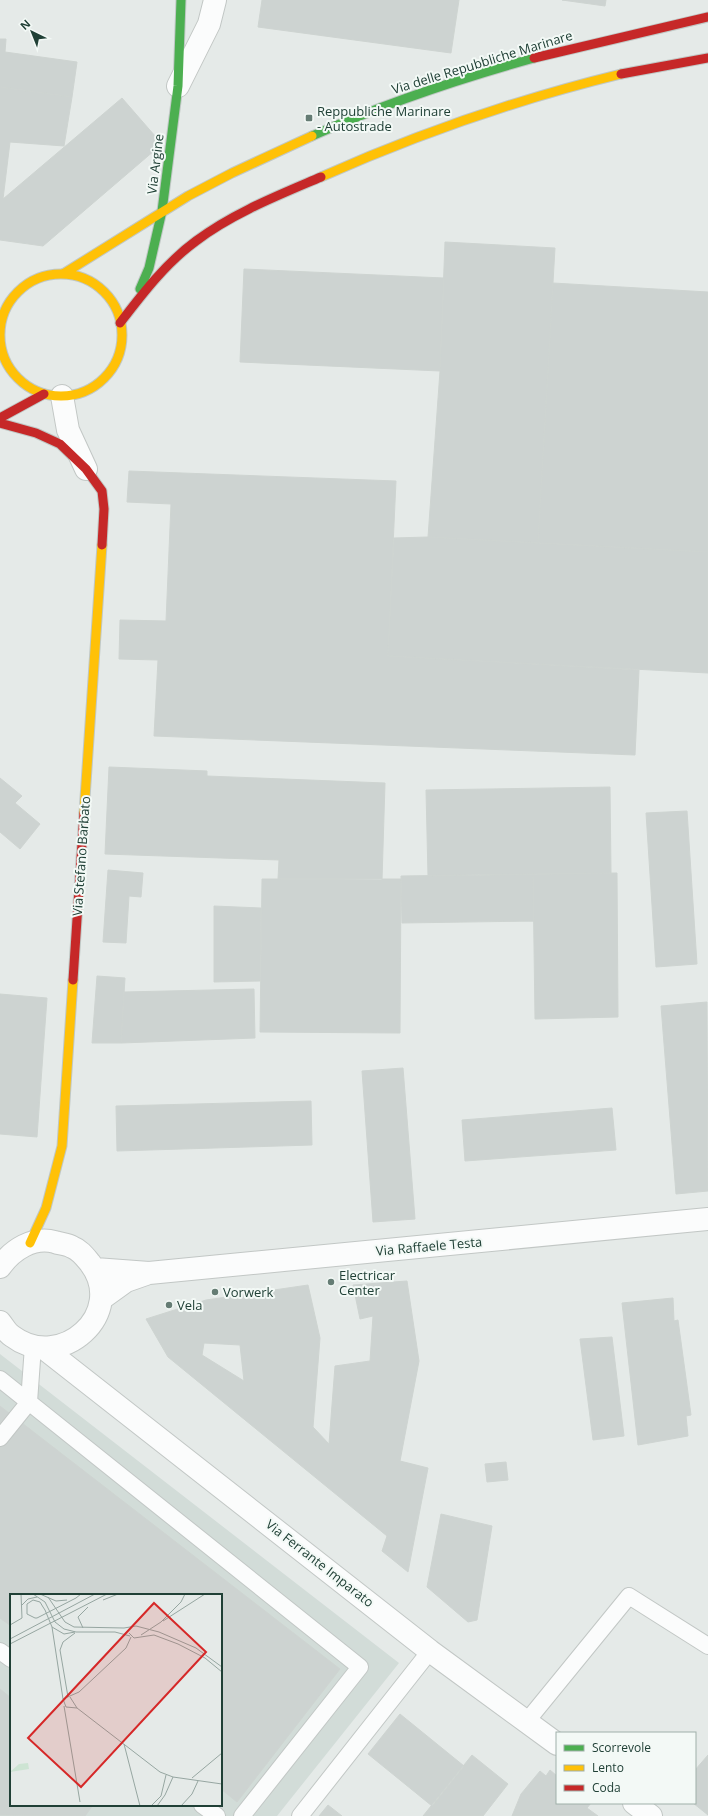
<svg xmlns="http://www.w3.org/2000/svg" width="708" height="1816" font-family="'Open Sans',sans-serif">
	<rect width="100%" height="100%" fill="#e5eae8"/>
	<path fill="#d2dcd8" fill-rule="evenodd" d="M0,1354l399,309 -122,153h-277zM11,1595h210v210h-210z"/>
	<path fill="#cdd3d1" stroke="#ced4d1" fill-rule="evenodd" d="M262,0h197l-8,53 -193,-26z
		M562,0h44l-1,6z
		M0,39h6l-1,13 72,10 -5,35 -72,-10z
		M0,87l72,10 -8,49 -54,-4 -7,57 40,47 -43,-6z
		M122,98l40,46 -119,102 -40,-47z
		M445,242l110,6 -17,295 -110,-6 12,-166z
		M244,269l200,9 -4,93 -200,-9z
		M553,283l155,9v260l-170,-9z
		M129,471l267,10 -8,175 251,14 -4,85 -481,-19 4,-76 -39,-1 1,-39 46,1 5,-117 -44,-2z
		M428,537l280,15v121l-320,-17 6,-118z
		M109,767l98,4v5l178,7 -3,97 -104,-1 1,-19 -174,-6z
		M0,778l22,18 -7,7 25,21 -20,25 -20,-17z
		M610,787l1,86 -183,3 -2,-86z
		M687,811l10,153 -41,3 -10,-154z
		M108,870l35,3 -2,24 -12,-1 -3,47 -23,-1z
		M617,873l1,144 -83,2 -2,-145z
		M533,874l1,47 -132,2 -1,-47z
		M262,879h139l-1,154 -140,-1z
		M214,906l47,2 -1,73 -46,1z
		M97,976l28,2 -4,65h-29z
		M254,989l1,49 -134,5 3,-51z
		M0,994l47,4 -10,139 -37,-3z
		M707,1002l1,189 -32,3 -15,-188z
		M403,1068l12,151 -42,3 -11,-151z
		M311,1101l1,44 -195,6 -1,-45z
		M612,1108l4,42 -151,11 -3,-41z
		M407,1281l12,80 -19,100 28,7 -20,104 -26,-21 5,-15 -219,-179 -22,-38 60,-19 102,-15 12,53 -7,89 16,17 6,-78 35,-5 3,-45 -13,3 -7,-34zM204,1343l36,2 4,36 -42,-26z
		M673,1298l1,23 4,-1 13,95 -5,1 2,20 -50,9 -16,-142z
		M612,1337l12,99 -31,4 -13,-101z
		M0,1406l340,263 -103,133 -16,-13v-194h-210v31l-11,-8z
		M506,1462l2,18 -21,2 -2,-18z
		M441,1514l51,12 -15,94 -9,2 -41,-35z
		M0,1689l11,9v107h82l-8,11 -85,-1z
		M400,1714l64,52 -32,40 -64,-52z
		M472,1755l36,29 -25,32h-60z
		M708,1755v60l-15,-12h2v-33z
		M550,1770l7,6v27h34l-4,5 11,8h-86l9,-22 19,-23 6,5z
		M328,1805l14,11h-23z"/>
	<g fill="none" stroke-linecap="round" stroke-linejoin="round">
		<g stroke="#c2c7c5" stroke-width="18">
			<path id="lane" d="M0,1379l360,288 -118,149
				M0,1438l29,-36 4,-56
				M0,1651l11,8
				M527,1721l102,-125 79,50
				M202,1805l15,11
				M300,1816l130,-165"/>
		</g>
		<g stroke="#c2c7c5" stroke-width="24">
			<path id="street" d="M178,86l31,-62 6,-24
				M62,396l6,34 18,39
				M0,1267c12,-17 33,-31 55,-25 5,2 12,2 17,5 8,3 13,10 18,16 38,50 -29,110 -78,73 -5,-3 -8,-9 -12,-14
				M95,1269l54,4 559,-54
				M101,1299l25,-18 20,-7
				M45,1349l385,302 127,93
				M634,1803l17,13"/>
		</g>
		<g stroke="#c0c8c5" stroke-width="11">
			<path id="fast" d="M312,136c72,-32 146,-57 222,-78
				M140,289l9,-21 13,-57 16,-125 3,-86"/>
		</g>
		<g stroke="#c0c8c5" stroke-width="11">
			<path id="slow" d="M321,177c97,-43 197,-78 300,-103
				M63,274l125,-78 44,-23 80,-37
				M0 335a61 61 0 1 1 122 0a61 61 0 1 1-122 0Z
				M84,813l18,-268
				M30,1243l16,-35 16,-62 11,-166"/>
		</g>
		<g stroke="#c0c8c5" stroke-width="11">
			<path id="jam" d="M534,58l174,-41
				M621,74l87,-16
				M120,323c23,-30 46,-60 76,-82 37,-28 83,-46 125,-64
				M0,418l44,-24
				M0,423l36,10 24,11 26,25 16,22 2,18 -2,36
				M73,980l11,-167"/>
		</g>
		<use href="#lane" stroke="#fbfcfc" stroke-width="16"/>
		<use href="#street" stroke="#fbfcfc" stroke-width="22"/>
		<use href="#fast" stroke="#4caf50" stroke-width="9"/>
		<use href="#slow" stroke="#ffc107" stroke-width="9"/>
		<use href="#jam" stroke="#c62828" stroke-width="9"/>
	</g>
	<g fill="#657c74" stroke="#f3f9f6" stroke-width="1.5">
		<rect x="305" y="114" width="8" height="8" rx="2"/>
		<circle cx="331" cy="1282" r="4"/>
		<circle cx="215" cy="1292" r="4"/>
		<circle cx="169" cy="1305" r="4"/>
	</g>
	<g text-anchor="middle" stroke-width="4" stroke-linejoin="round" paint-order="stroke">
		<g font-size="13" fill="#204036" stroke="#f3f9f6">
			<text transform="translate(482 62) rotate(-17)" y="5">Via delle Repubbliche Marinare</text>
			<text transform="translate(155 164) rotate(-83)" y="5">Via Argine</text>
			<text transform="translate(81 856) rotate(-86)" y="5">Via Stefano Barbato</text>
			<text transform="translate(429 1246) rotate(-5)" y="5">Via Raffaele Testa</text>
			<text transform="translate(320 1563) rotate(38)" y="5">Via Ferrante Imparato</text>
		</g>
		<g font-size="13" fill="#204036" stroke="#f3f9f6" text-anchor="start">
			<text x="317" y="116">Reppubliche Marinare<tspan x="317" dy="15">- Autostrade</tspan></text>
			<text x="339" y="1280">Electricar<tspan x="339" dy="15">Center</tspan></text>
			<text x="223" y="1297">Vorwerk</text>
			<text x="177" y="1310">Vela</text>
		</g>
	</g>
	<g transform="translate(10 1594)">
		<rect width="212" height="212" fill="#e5eae8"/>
		<path d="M18,169l1,6 -19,3 9,-8z" fill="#cde4d3"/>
		<path fill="none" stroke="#96a6a1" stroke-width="1" d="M23,0l12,8 10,20 9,7 12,3h39l15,4M30,0l16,7 11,-1M38,3l17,25 9,5 50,1 12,-2 23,6 37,16 26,19M93,6l15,-6M12,11l6,-6 9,-2M153,27l42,-27M0,31l12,-7 -1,-24M42,33l11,72M42,33l12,7 11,-2M42,33l-7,-17 -2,-3 -3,-5 -7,-2 -6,4v10l8,4h2l39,-20 5,-4M73,34l-5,-11 10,-10M119,39l5,5 20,-3 24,9 27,14 17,14M131,41l20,-13 20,-20 4,-8M0,45l85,-45M0,50l97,-50M58,103l-8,-47 3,-8 12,-9M60,103l7,11 83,64 13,5 49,7M54,112l16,96M67,114l-11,-1 -3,-8 16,-7 47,-44 5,-11M114,150l16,62M182,184l30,-25M141,212l10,-10 5,-21M147,212l8,-11 8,-18M171,212l11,-12 6,-13"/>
		<path fill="#d62828" fill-opacity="0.15" stroke="#d62828" stroke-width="2" d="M144,9l52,49 -125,135 -53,-49z"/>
		<rect width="212" height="212" fill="none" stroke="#204036" stroke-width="2"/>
	</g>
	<rect x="556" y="1732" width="140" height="72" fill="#f3f9f6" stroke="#9fafa9"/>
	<rect x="564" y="1745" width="20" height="6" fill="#4caf50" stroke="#9fafa9"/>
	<text x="592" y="1752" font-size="12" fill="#204036">Scorrevole</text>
	<rect x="564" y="1765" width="20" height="6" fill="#ffc107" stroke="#9fafa9"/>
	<text x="592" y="1772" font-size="12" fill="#204036">Lento</text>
	<rect x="564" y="1785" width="20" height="6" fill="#c62828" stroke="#9fafa9"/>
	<text x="592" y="1792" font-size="12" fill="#204036">Coda</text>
	<g transform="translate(32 32) rotate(317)" stroke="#f3f9f6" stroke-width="3" paint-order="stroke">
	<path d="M0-3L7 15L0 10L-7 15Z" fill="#204036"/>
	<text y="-6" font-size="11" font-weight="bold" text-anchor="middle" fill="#204036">N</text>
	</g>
</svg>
